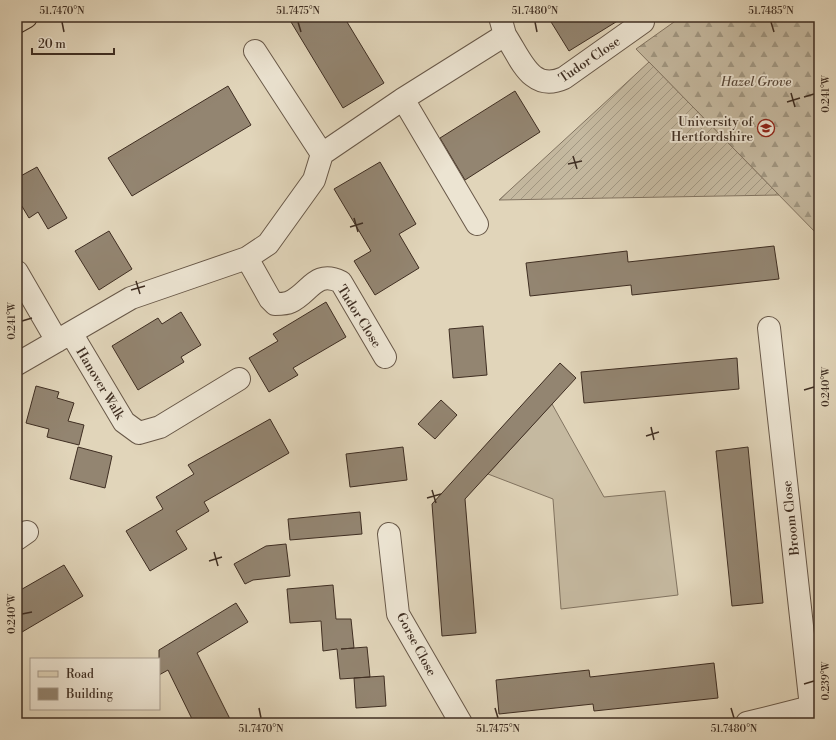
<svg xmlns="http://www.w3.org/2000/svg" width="836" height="740" font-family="'Libre Bodoni',serif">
	<defs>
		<pattern id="forest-firs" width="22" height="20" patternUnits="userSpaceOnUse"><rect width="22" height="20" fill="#c5b9a0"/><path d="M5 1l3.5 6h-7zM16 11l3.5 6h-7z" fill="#a19782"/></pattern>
		<pattern id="garden-furrows" width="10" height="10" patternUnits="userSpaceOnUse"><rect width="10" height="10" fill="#c5b9a0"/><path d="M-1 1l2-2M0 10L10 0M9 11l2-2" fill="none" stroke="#a19782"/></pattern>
	</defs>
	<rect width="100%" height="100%" fill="#e1d5ba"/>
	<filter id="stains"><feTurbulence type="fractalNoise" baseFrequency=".005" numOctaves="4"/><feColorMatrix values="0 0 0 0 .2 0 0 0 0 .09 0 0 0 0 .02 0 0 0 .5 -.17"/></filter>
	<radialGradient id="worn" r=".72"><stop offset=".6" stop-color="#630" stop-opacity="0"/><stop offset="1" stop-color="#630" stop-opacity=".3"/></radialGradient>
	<path fill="#c5b9a0" stroke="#827461" d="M552,404l52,93 61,-6 13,104 -117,14 -8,-110 -65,-25z"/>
	<path fill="url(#forest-firs)" stroke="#827461" d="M681,17h138v219l-183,-187z"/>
	<path fill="url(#garden-furrows)" stroke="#827461" d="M649,62l130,133 -280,5z"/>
	<path fill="#938571" stroke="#3f2e22" d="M288,17h56l40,66 -41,25z
		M548,17h76l-55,34z
		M228,86l23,39 -119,71 -24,-38z
		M515,91l25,41 -75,48 -25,-42z
		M380,162l36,62 -17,10 20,34 -44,27 -21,-34 17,-10 -37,-62z
		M37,167l30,51 -19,11 -10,-17 -9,6 -12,-20v-20z
		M109,231l23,38 -33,21 -24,-39z
		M774,246l5,33 -147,16 -1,-10 -101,11 -4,-33 101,-12 1,11z
		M326,302l20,35 -53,31 5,7 -29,17 -20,-34 29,-17 -5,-7z
		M181,312l20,33 -20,12 3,5 -46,28 -26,-44 46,-28 4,6z
		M483,326l4,49 -34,3 -4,-49z
		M737,358l2,31 -155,14 -3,-31z
		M560,363l16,15 -111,121 11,134 -34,3 -10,-132z
		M36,386l23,6 -2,6 17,5 -6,18 16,4 -5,20 -32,-8 2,-8 -23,-6z
		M441,400l16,15 -22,24 -17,-15z
		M270,419l19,34 -85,49 5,9 -33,20 11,18 -37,22 -24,-40 37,-22 -7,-12 38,-23 -6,-9z
		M78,447l34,9 -7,32 -35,-9z
		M403,447l4,33 -57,7 -4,-33z
		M748,447l15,156 -31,3 -16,-155z
		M360,512l2,22 -72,6 -2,-21z
		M286,544l4,32 -37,4 -8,4 -11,-20 32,-18z
		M64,565l19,31 -66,39v-43z
		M333,585l3,34h15l3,29 -13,1 26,-2 3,30 -30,2 -3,-30 -14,2 -2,-30 -31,2 -3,-34z
		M236,603l12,19 -51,31 35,70h-38l-26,-53 -9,5v-25z
		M714,663l4,35 -124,13 -1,-7 -94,10 -3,-34 93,-10 1,7z
		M384,676l2,30 -30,2 -2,-30z"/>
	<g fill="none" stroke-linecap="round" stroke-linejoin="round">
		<g stroke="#685848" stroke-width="24">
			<path id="minor" d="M505,35c16,24 26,58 59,43l79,-56
				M255,51l67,103
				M403,99l74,125
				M247,258l23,41 5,5c5,0 11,0 15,-2 20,-9 25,-33 51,-20l44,75
				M17,272l40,69
				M769,328l42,379
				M71,333l53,89 15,11 21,-6 79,-48
				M17,364l114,-66 116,-40 21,-14 46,-64 8,-26 81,-55 102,-64 -5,-18
				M389,534l9,80 63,109
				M17,539l10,-7
				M747,723l64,-16 8,1"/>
		</g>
		<g stroke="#3f2e22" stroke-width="24">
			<path id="major" d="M17,22l9,-5"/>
		</g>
		<use href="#minor" stroke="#ece4d2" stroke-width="22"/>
		<use href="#major" stroke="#e1d5ba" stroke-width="22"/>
	</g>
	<path fill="none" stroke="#3f2e22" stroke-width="1.5" d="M62,22l2,10M298,22l3,10M535,22l2,10M771,22l3,10M791,93l4,14M804,97l10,-3M787,102l13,-4M573,156l4,13M568,164l14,-3M354,218l4,14M350,227l13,-4M136,281l4,13M131,290l14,-4M22,321l10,-3M804,390l10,-3M651,427l3,13M646,436l13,-4M432,490l4,13M427,498l14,-4M214,552l4,14M209,561l13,-4M22,614l10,-2M804,684l10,-3M259,708l2,10M495,708l3,10M731,708l3,10"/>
	<defs>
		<g id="university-ring" transform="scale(0.9)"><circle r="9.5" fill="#ece4d2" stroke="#8f2418" stroke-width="1.5"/><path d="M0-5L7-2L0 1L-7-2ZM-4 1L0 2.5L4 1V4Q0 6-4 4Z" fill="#8f2418"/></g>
	</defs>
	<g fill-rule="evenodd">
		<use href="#university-ring" x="766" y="128"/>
	</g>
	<g text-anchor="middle" stroke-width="3.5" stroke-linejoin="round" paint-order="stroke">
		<g font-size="13" fill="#3f2e22" stroke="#ece4d2">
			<text transform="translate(589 59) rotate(-34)" y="5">Tudor Close</text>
			<text transform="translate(360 316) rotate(58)" y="5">Tudor Close</text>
			<text transform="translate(101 383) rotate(59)" y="5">Hanover Walk</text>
			<text transform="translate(790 518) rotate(-96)" y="5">Broom Close</text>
			<text transform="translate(417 644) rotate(62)" y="5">Gorse Close</text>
		</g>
		<g font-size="13" font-style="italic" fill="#5a4a3b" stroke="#ece4d2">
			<text x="756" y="86">Hazel Grove</text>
		</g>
		<g font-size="13" fill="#3f2e22" stroke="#ece4d2" text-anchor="end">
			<text x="753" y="126">University of<tspan x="753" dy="15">Hertfordshire</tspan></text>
		</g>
	</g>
	<rect width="836" height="740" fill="none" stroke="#e1d5ba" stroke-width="44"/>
	<rect x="30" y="658" width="130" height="52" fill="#ece4d2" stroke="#a79b8c"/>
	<rect x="38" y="671" width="20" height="6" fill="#e1d5ba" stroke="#a79b8c"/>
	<text x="66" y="678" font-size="12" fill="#3f2e22">Road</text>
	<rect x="38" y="688" width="20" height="12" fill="#938571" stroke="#a79b8c"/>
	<text x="66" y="698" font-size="12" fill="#3f2e22">Building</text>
	<path d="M32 48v6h82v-6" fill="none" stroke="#3f2e22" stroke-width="2"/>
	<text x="38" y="48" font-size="12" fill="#3f2e22" stroke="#ece4d2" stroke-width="3" paint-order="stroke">20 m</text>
	<rect x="22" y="22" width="792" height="696" fill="none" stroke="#3f2e22" stroke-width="1.5"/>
	<g font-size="10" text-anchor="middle" fill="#3f2e22">
		<text x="62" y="14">51.7470°N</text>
		<text x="298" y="14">51.7475°N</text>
		<text x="535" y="14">51.7480°N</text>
		<text x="771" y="14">51.7485°N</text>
		<text transform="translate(825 94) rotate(-90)" y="4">0.241°W</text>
		<text transform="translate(11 321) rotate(-90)" y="4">0.241°W</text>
		<text transform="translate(825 387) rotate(-90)" y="4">0.240°W</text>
		<text transform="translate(11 614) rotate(-90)" y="4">0.240°W</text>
		<text transform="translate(825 681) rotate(-90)" y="4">0.239°W</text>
		<text x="261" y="732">51.7470°N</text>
		<text x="498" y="732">51.7475°N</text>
		<text x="734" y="732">51.7480°N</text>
	</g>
	<rect width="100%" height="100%" filter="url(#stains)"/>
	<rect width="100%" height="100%" fill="url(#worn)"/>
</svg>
